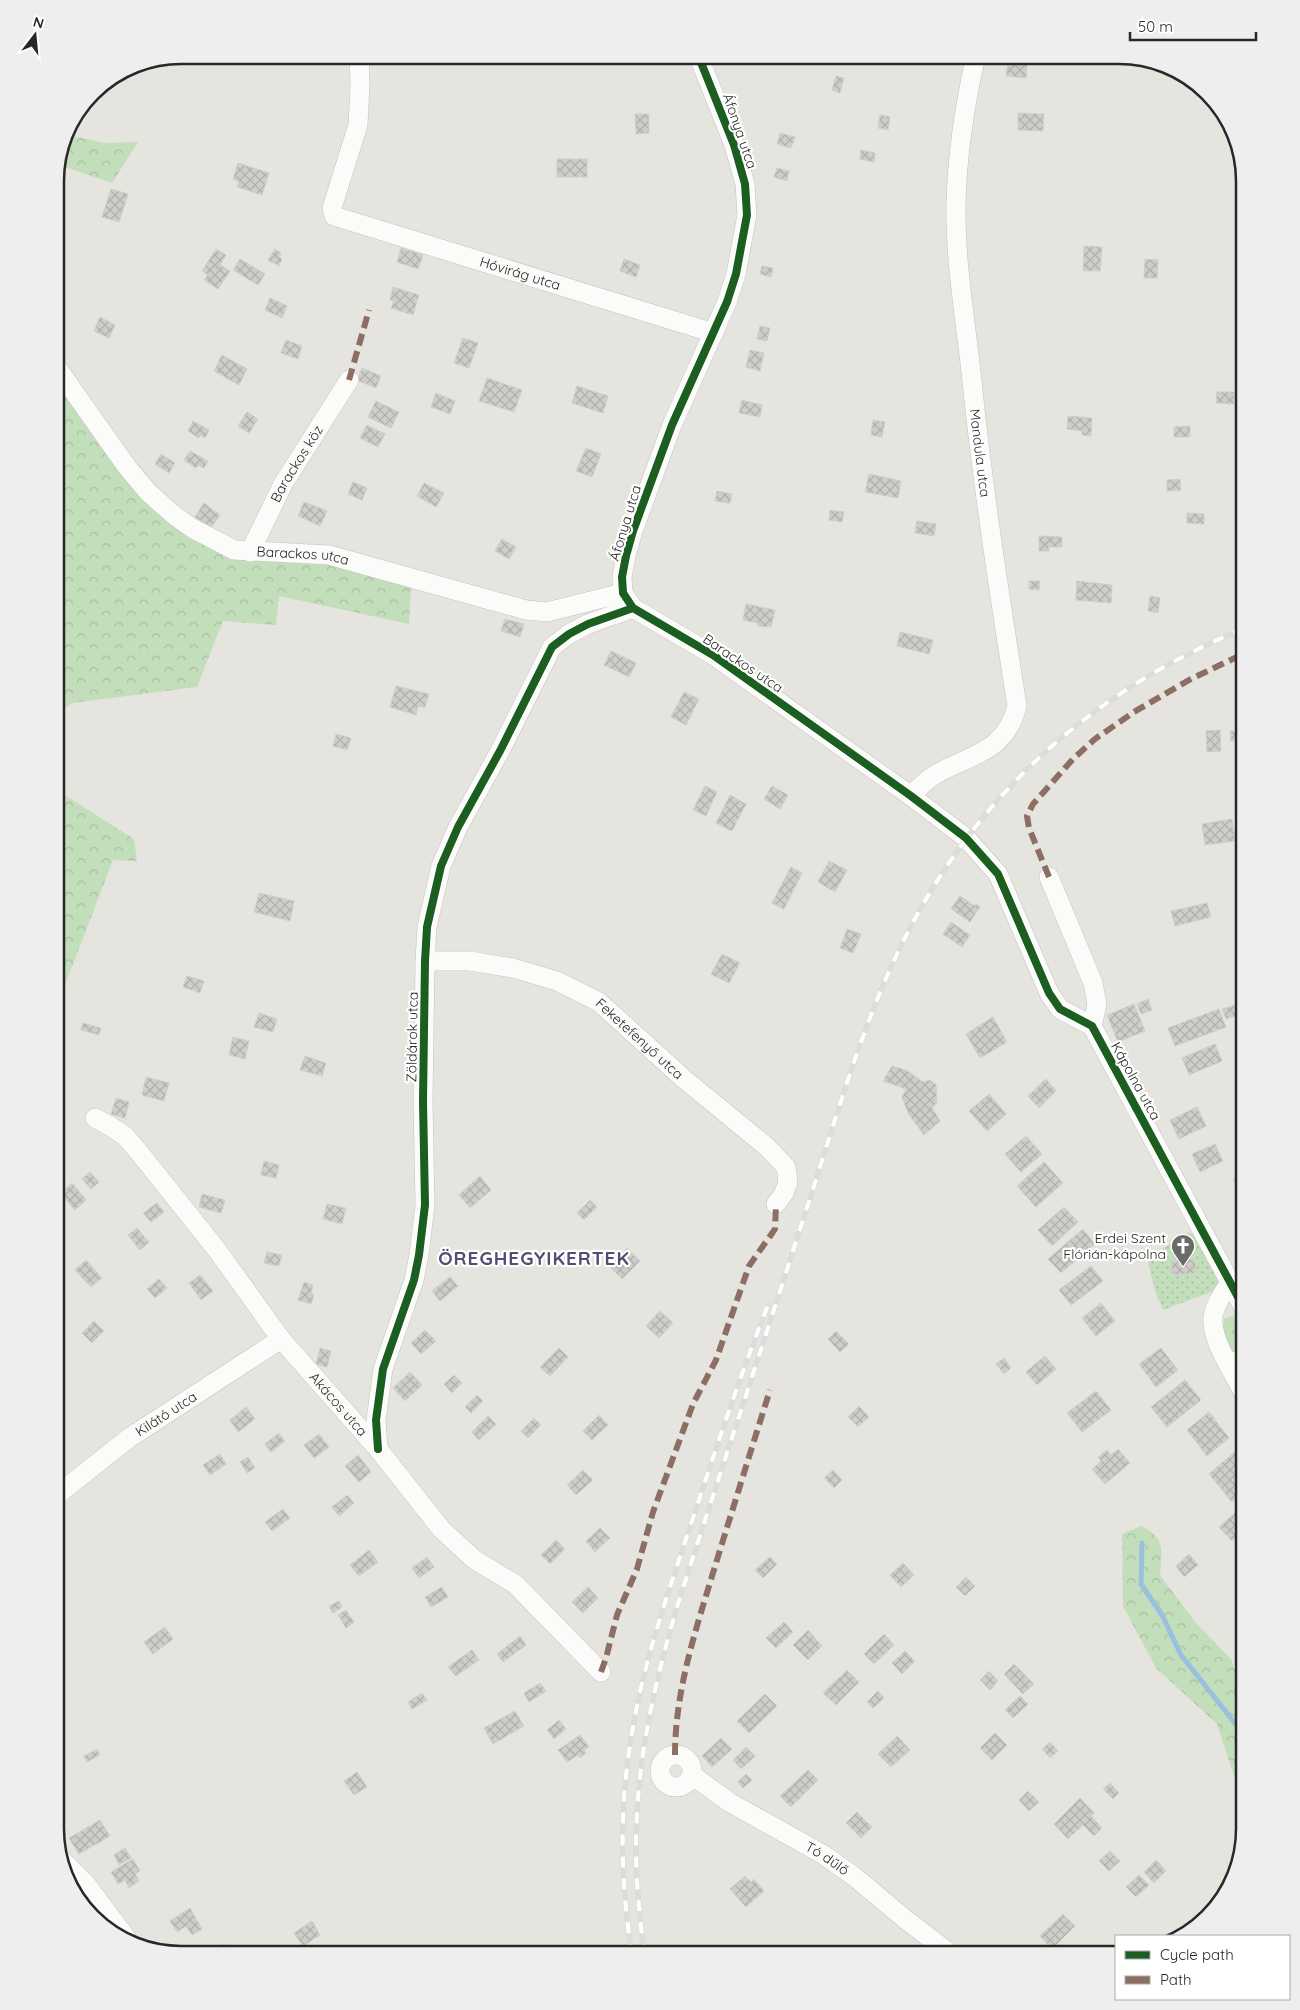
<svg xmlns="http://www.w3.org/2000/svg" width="1300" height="2010" font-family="Quicksand,sans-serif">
	<defs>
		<pattern id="grass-tufts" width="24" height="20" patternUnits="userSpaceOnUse" patternTransform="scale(1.25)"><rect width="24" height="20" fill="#c3debb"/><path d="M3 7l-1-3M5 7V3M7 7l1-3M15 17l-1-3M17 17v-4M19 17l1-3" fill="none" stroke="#a8bea1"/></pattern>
		<pattern id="forest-crowns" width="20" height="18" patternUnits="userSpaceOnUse" patternTransform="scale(1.25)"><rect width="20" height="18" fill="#c3debb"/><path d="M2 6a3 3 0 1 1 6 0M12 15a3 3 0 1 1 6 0" fill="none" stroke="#a8bea1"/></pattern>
		<pattern id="garden-dots" width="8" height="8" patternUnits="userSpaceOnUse" patternTransform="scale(1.25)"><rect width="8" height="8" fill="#c3debb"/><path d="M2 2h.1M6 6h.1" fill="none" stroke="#a8bea1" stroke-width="1.8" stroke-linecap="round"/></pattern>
		<pattern id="building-cross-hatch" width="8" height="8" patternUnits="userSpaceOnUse" patternTransform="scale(1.25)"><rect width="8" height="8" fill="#cfcdc9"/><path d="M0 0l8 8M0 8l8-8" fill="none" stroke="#b2b0ad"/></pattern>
	</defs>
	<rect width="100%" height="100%" fill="#e6e4de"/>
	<path fill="url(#grass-tufts)" d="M1233,1316l12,24v10l-13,6 -12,-22 5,-16z"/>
	<path fill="url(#forest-crowns)" d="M68,127l4,9 33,7 33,-1 -26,41 -53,-18 -4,10 10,-42z
		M55,352l84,144 93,61 99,2 80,26 -2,39 -130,-28 -3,29 -53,-4 -26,66 -125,16 -17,14z
		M55,789l79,50 3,22 -24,-1 -58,151z
		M1141,1526c26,12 20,25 19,49l36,48 35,36 14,44v107l-28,-86 -61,-56 -33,-62 -1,-72z"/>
	<path fill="url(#garden-dots)" d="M1188,1233l11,1 25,49 -13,9 -48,18 -8,-19 -8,-33z"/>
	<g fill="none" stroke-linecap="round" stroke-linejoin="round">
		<path stroke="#9abfdf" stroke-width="5" d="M1142,1543l-1,41 21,31 19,40 64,81"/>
	</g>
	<path fill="url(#building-cross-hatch)" stroke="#d1cfca" d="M1008,62l19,2 -1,14 -20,-2z
		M836,76l8,2 -4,15 -8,-3z
		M1018,113l26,1 -1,17 -25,-1z
		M635,114h14v19l-13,1z
		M880,115l10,2 -2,13 -10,-2z
		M780,133l15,4 -4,11 -14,-4z
		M861,150l14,3 -1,9 -14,-3z
		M557,159h30v18h-30z
		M238,163l31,10 -7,22 -25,-8 2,-6 -6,-2z
		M777,168l12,3 -2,10 -13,-4z
		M111,189l17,5 -9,28 -17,-5z
		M1084,246l18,1 -2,24h-17z
		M401,248l22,7 -5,14 -21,-7z
		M216,249l10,6 -6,10 10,6 -12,18 -14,-9 4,-5 -6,-4z
		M275,249l6,4 -2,4 3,2 -3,7 -11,-6z
		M240,259l25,15 -7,11 -25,-15z
		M624,259l16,6 -4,12 -16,-6z
		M1145,259l13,1 -1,18h-13z
		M762,266l11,2 -2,9 -11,-3z
		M393,287l26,8 -6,20 -22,-7 3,-7 -4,-1z
		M270,298l17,8 -5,12 -17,-8z
		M100,317l15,8 -6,13 -15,-7z
		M760,326l10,2 -3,13 -10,-2z
		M463,338l15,5 -9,25 -15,-5z
		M286,340l16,6 -4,13 -17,-6z
		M750,350l14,3 -4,18 -14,-4z
		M222,355l25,14 -8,16 -25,-14z
		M362,368l19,8 -5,12 -19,-8z
		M487,378l35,12 -8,22 -35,-11z
		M577,386l31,10 -5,17 -31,-10z
		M1217,392h17v12l-18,-1z
		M436,393l19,8 -5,13 -19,-7z
		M742,400l20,5 -2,12 -21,-4z
		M376,401l23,11 -8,16 -23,-11z
		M247,412l11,7 -9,14 -11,-7z
		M1068,416l24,2 -1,18 -9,-1v-4l-15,-2z
		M873,420l12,2 -3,15 -11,-2z
		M193,421l16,9 -4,8 -4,-3 -2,3 -11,-7z
		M367,425l18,9 -7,13 -18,-9z
		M1190,426v11h-16v-10z
		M586,448l15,6 -9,23 -16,-6z
		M190,451l18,10 -4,7 -6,-3 -2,3 -12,-8z
		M161,454l14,9 -6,10 -14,-9z
		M869,474l32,7 -3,17 -33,-6z
		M1180,479l1,11 -14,1v-11z
		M353,482l14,6 -5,12 -14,-6z
		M424,483l20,10 -8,14 -19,-11z
		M717,491l15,3 -2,9 -15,-2z
		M304,502l23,9 -7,15 -22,-10z
		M204,503l16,12 -9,13 -16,-11z
		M830,510l14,2 -2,10 -13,-2z
		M1187,513l17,1v10l-17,-1z
		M917,521l19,3 -2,12 -19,-3z
		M1039,536l23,1v10h-13v4h-10z
		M502,539l14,8 -7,12 -14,-8z
		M1029,581h11l-1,9 -10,-1z
		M1077,581l35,4 -1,18 -35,-3z
		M1150,596l10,2 -2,15 -10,-2z
		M746,604l29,6 -4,17 -14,-1 1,-3 -15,-3z
		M505,619l19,5 -4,13 -19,-6z
		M900,632l33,8 -4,14 -32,-8z
		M611,651l25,12 -7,14 -25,-12z
		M396,686l33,8 -4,13 -7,-1 -2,9 -26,-8z
		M684,692l15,7 -13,26 -15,-8z
		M1220,730l1,21 -14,1 -1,-21z
		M1230,731h15v10h-14z
		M336,734l15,4 -4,12 -14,-4z
		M705,786l12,6 -11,24 -13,-6z
		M772,786l16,9 -8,14 -16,-10z
		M730,795l16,9 -14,27 -16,-8z
		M1232,819l3,22 -30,4 -3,-21z
		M829,861l18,9 -12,22 -17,-10z
		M791,867l11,6 -18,36 -12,-6z
		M259,893l35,8 -4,20 -36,-9z
		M960,896l15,10 1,-2 4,3 -10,15 -19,-13z
		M1207,903l4,14 -36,9 -4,-15z
		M951,922l19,13 -8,12 -19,-13z
		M847,929l14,5 -8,19 -13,-5z
		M722,954l18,9 -11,20 -18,-9z
		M187,976l17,5 -4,12 -17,-6z
		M1148,999l4,11 -11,4 -4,-10z
		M1242,1003l3,10 -19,6 -4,-10z
		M1134,1004l11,27 -27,11 -11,-27z
		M1219,1009l7,18 -51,19 -7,-18z
		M259,1013l18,6 -4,13 -19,-5z
		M993,1017l14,25 -27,16 -14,-24z
		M83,1023l18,5 -2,7 -18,-5z
		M233,1037l16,4 -4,18 -16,-4z
		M1215,1044l7,17 -33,14 -7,-17z
		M305,1056l21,7 -4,13 -22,-6z
		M892,1066l14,4 17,12 7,-2 6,5 1,17 -5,6 8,13 -16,14 -16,-22 -6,-16 4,-8 -23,-8z
		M146,1077l23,6 -5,18 -22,-6z
		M1046,1079l10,12 -17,17 -11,-12z
		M989,1094l17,20 -19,17 -18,-20z
		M116,1098l13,4 -4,16 -14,-4z
		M1197,1107l9,19 -27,13 -9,-19z
		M1026,1136l16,18 -21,18 -16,-18z
		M1215,1144l8,17 -23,11 -8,-18z
		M264,1161l15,4 -3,13 -15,-3z
		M1044,1162l19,21 -27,24 -19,-21z
		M90,1172l9,10 -8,7 -9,-10z
		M1245,1174v18l-4,2 -8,-15z
		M480,1176l11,14 -21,18 -11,-13z
		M72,1183l14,17 -11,10 -14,-17z
		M202,1194l23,6 -4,13 -22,-6z
		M590,1200l7,7 -13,13 -7,-7z
		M157,1203l7,9 -13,10 -8,-9z
		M327,1204l19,4 -4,16 -19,-5z
		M1064,1207l14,15 -26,24 -14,-16z
		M137,1228l12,14 -9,8 -12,-15z
		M1083,1229l12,15 -34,29 -13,-14z
		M1245,1234v18l-2,1 -7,-15z
		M627,1248l13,13 -18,18 -13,-13z
		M267,1252l15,3 -3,11 -15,-3z
		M1195,1259l1,14 -20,2 -4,-2 -1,-4 3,-8z
		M86,1260l16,18 -11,9 -16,-17z
		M1091,1266l12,15 -32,24 -12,-15z
		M200,1275l13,16 -12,9 -12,-17z
		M450,1277l8,9 -18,15 -8,-10z
		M159,1279l8,9 -12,10 -8,-9z
		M304,1282l9,3 -2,8 3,2 -3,9 -13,-4z
		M1101,1303l14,18 -19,15 -14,-18z
		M660,1311l13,12 -14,15 -13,-12z
		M94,1321l10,10 -12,12 -10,-10z
		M425,1330l11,11 -15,13 -10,-11z
		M836,1331l13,13 -9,8 -12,-13z
		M320,1348l11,3 -4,16 -11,-3z
		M559,1348l9,9 -18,19 -10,-9z
		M1161,1348l17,22 -22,17 -17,-23z
		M1045,1356l11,13 -19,16 -11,-13z
		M1004,1358l7,10 -7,6 -8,-10z
		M410,1372l12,13 -17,16 -12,-13z
		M454,1375l8,8 -10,10 -8,-9z
		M1185,1380l16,20 -34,27 -16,-20z
		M1096,1391l15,19 -29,22 -15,-19z
		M477,1395l6,6 -12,12 -6,-6z
		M859,1406l10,11 -11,10 -10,-10z
		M246,1407l9,12 -17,13 -8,-12z
		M1209,1412l20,26 -22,18 -20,-26z
		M599,1415l9,10 -16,15 -9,-9z
		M488,1416l8,8 -17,16 -7,-8z
		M534,1418l7,7 -13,13 -7,-7z
		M279,1433l6,8 -14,11 -6,-8z
		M319,1434l10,13 -15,11 -10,-13z
		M1118,1449l12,14 -25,21 -13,-15 9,-8 -3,-4 9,-7 4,5z
		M1238,1449l7,9v13l-4,4 4,5v11l-13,11 -23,-28z
		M220,1454l6,10 -16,11 -7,-10z
		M358,1455l13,17 -12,10 -14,-16z
		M248,1457l7,11 -8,5 -7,-11z
		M583,1470l10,10 -17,15 -9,-10z
		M833,1470l9,10 -8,8 -10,-10z
		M347,1495l7,8 -15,13 -7,-9z
		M1245,1504v25l-13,12 -13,-14z
		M283,1509l7,9 -18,13 -7,-9z
		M600,1528l10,10 -15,14 -9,-11z
		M556,1540l9,9 -15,15 -9,-9z
		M369,1550l9,12 -19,14 -9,-11z
		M1189,1554l9,11 -14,12 -8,-11z
		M427,1557l7,10 -15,11 -7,-10z
		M770,1557l7,7 -14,14 -8,-8z
		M903,1563l11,12 -13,12 -11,-12z
		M966,1577l9,9 -10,10 -9,-9z
		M442,1587l6,10 -17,10 -6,-10z
		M588,1587l10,11 -15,15 -11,-11z
		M339,1601l3,6 -9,6 -4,-7z
		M346,1610l8,12 -8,6 -8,-13z
		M784,1622l9,10 -17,16 -10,-10z
		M165,1627l8,12 -20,15 -9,-12z
		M808,1630l14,16 -14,14 -15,-15z
		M884,1634l10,11 -20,19 -10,-10z
		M520,1636l6,9 -23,17 -6,-8z
		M472,1650l7,10 -23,16 -8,-9z
		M905,1651l10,10 -13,13 -10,-11z
		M1014,1664l20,20 -11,10 -19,-20z
		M847,1670l12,12 -23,23 -13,-12z
		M989,1671l9,10 -8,9 -10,-10z
		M540,1683l6,8 -17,11 -5,-9z
		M878,1691l6,7 -11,10 -6,-6z
		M422,1693l5,7 -15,9 -4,-7z
		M765,1694l12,12 -28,27 -12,-12z
		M1020,1696l8,8 -15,14 -8,-8z
		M515,1711l9,15 -31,18 -9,-16z
		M559,1720l7,9 -12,10 -7,-9z
		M995,1733l12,12 -15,15 -12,-12z
		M580,1735l9,12 -5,3 2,3 -6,5 -2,-3 -11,7 -9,-12z
		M897,1736l13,14 -19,17 -13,-13z
		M721,1738l11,11 -20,18 -10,-11z
		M1050,1742l8,9 -8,7 -8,-9z
		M746,1747l9,9 -14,13 -8,-9z
		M97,1749l3,6 -13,7 -3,-6z
		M808,1770l10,10 -27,27 -11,-11z
		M357,1772l10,15 -13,8 -10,-14z
		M746,1774l6,6 -9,8 -5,-6z
		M1110,1783l9,10 -6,6 -10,-10z
		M55,1784l8,13 -8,5z
		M1028,1791l11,11 -10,9 -10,-11z
		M1080,1798l14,15 -3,3 11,12 -8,8 -11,-11 -15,14 -14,-15z
		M857,1812l15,15 -11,11 -15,-15z
		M100,1820l10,16 -31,18 -10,-16z
		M125,1848l6,10 -12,7 -5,-10z
		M1110,1851l10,10 -11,10 -10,-10z
		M133,1859l7,12 -5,3 4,7 -10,7 -4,-8 -7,4 -7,-12z
		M1156,1860l10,11 -12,12 -10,-11z
		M1139,1875l10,10 -13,12 -10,-10z
		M745,1876l6,6 3,-3 10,12 -18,16 -16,-18z
		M190,1908l12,21 -10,6 -6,-9 -9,6 -7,-11z
		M1063,1914l12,12 -23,23 -12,-13z
		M312,1921l8,14 -17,11 -9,-13z
		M224,1944l8,11h-24z
		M191,1945l6,10h-21v-1z
		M1063,1946l9,9h-18z"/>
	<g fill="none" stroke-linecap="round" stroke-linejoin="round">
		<g stroke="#c4c3c3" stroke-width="20">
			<g id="minor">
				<path id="s1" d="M359,55l1,30 -2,40 -26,83 2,8 380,117"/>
				<path d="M698,55l36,90 11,39 2,31 -11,59 -9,28 -55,123 -39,106 -7,25 -4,21 1,16 10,15 80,47 198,141 55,42 32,36 51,119 11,16 32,17 153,284"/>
				<path id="s2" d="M55,365l72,102 21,25 27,24 17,12 42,22 95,5 197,55 21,2 76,-19"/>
				<path id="s3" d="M250,552l33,-68 66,-104"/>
				<path d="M911,796c8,-9 16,-17 27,-23 35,-19 68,-22 79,-67 -17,-108 -34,-216 -45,-325 -6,-58 -17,-118 -16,-177 1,-50 9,-100 20,-149"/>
				<path d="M1049,877l44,106 4,21 -5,22"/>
				<path id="s4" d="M425,961h45l43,7 44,13 42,21 85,77 83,68 19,20 2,15 -4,11 -8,11"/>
				<path id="s5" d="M95,1118l15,8 15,10 17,20 75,94 64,89 97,110 64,81 33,30 40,24 86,88"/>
				<path d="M1231,1282c-8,10 -15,20 -18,34 -3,23 21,58 32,79"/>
				<path d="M1229,1365l16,-8"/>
				<path d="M378,1449l-2,-29 7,-51 31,-89 5,-25 6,-50 -2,-104 2,-140 2,-34 14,-61 17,-39 42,-76 52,-104 17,-13 19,-10 45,-16"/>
				<path id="s6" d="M57,1495l72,-57 152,-99"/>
				<circle cx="676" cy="1771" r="16"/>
				<path id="s7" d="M692,1775l37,27 95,53 32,23 49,41 47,36"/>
				<path d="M62,1860l24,24 41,55"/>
			</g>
		</g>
		<use href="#minor" stroke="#fbfbfa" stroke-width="19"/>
		<g stroke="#dddcdd" stroke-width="5.5">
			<path id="rail" d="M632,1955c-12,-74 -13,-149 0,-222 11,-69 35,-137 57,-203 25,-76 50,-151 79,-225
				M645,1955c-4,-20 -5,-41 -7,-60 -8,-102 10,-188 38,-285 41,-128 84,-256 125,-384 30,-90 56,-188 97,-274 73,-153 191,-260 347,-324"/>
		</g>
		<use href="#rail" stroke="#fff" stroke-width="4" stroke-dasharray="11" stroke-linecap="butt"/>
		<path stroke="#8d6e63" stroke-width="6" stroke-dasharray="12 6" stroke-linecap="butt" d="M349,380l20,-70
			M1049,877l-20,-49 -2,-12 6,-12 40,-45 22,-20 39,-27 55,-32 56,-27
			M601,1672l5,-14 11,-43 20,-46 16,-57 40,-108 23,-44 33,-94 26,-37 1,-25
			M675,1755c0,-66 22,-129 41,-192 18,-58 36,-116 54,-173"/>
		<g stroke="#fff" stroke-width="11">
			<path id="cycleway" d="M698,55l36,90 11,39 2,31 -11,59 -9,28 -55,123 -39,106 -7,25 -4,21 1,16 10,15 80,47 198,141 55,42 32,36 51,119 11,16 32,17 153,284
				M378,1449l-2,-29 7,-51 31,-89 5,-25 6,-50 -2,-104 2,-140 2,-34 14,-61 17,-39 42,-76 52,-104 17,-13 19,-10 45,-16"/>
		</g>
		<use href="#cycleway" stroke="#1b5e20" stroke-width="8"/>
	</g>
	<defs>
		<g id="church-pin" transform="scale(1.25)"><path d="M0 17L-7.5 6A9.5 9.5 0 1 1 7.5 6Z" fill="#6a6a68" stroke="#fff"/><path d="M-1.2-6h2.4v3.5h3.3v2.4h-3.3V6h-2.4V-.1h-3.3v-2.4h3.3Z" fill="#fff"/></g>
	</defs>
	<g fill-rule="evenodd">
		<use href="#church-pin" x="1183" y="1246"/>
	</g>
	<g text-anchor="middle" stroke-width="4.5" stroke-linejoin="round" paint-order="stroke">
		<g font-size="14" fill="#282828" stroke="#fff">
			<text transform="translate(740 131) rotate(71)" y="5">Áfonya utca</text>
			<text dy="5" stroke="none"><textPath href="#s1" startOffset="360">Hóvirág utca</textPath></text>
			<text transform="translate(980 453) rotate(83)" y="5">Mandula utca</text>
			<text dy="5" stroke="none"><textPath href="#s3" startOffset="100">Barackos köz</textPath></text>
			<text transform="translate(625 523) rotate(-73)" y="5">Áfonya utca</text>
			<text dy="5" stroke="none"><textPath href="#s2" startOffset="331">Barackos utca</textPath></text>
			<text transform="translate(743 663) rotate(34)" y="5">Barackos utca</text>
			<text transform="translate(412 1037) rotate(-89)" y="5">Zöldárok utca</text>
			<text dy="5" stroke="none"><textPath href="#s4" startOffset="236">Feketefenyő utca</textPath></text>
			<text transform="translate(1136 1081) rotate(61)" y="5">Kápolna utca</text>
			<text dy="5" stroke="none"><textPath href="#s5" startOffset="378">Akácos utca</textPath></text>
			<text dy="5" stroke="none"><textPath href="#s6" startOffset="136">Kilátó utca</textPath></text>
			<text dy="5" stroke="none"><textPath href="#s7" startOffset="159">Tó dűlő</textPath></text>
		</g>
		<g font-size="14" fill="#282828" stroke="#fff" text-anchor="end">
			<text x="1166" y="1243">Erdei Szent<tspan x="1166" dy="16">Flórián-kápolna</tspan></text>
		</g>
		<g font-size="19" font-weight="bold" letter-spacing="1" fill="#4f4e73" stroke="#fff">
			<text x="534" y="1265">ÖREGHEGYIKERTEK</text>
		</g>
	</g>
	<path d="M0 0H1300V2010H0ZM181 64H1119A117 117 0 0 1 1236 181V1829A117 117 0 0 1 1119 1946H181A117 117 0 0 1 64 1829V181A117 117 0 0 1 181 64Z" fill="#eee" fill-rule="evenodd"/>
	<path fill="none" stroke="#282828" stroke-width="2.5" d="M181 64H1119A117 117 0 0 1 1236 181V1829A117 117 0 0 1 1119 1946H181A117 117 0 0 1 64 1829V181A117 117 0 0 1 181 64Z"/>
	<rect x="1115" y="1935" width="175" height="65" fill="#ffffff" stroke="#a9a9a9"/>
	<rect x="1125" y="1951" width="25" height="8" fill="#1b5e20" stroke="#a9a9a9"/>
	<text x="1160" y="1960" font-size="15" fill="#282828">Cycle path</text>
	<rect x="1125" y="1976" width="25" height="8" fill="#8d6e63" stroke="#a9a9a9"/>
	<text x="1160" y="1985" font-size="15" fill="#282828">Path</text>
	<g transform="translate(35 35) rotate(16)" stroke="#ffffff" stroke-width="4" paint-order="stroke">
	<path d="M0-4L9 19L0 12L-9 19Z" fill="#282828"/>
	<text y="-8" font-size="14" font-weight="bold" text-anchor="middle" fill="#282828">N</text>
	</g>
	<path d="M1130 32v8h126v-8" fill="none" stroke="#282828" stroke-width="2.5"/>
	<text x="1138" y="32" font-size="15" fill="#282828" stroke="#ffffff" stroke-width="4" paint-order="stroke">50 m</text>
</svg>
